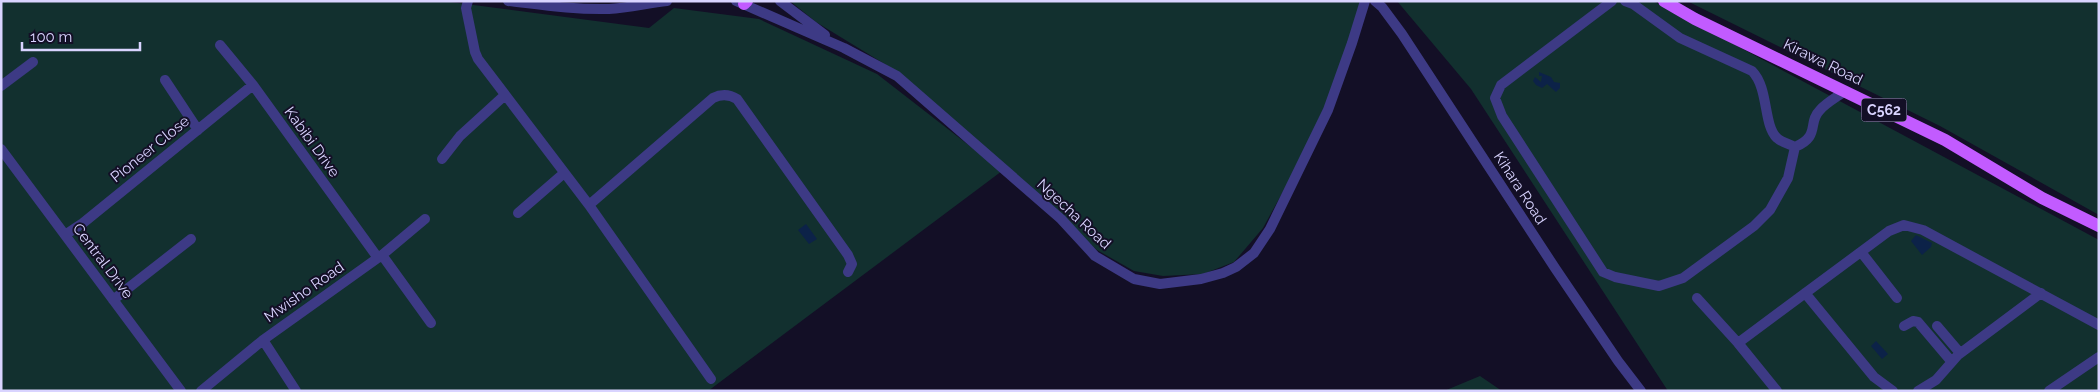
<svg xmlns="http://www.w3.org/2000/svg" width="2100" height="392" font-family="Raleway,sans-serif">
	<rect width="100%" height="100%" fill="#130f26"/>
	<path fill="#12302f" d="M1,1h442l206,27 25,-20 85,11 118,55 125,97 -294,220h-707z
		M790,1h572l-35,110 -64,117 -29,34 -31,12 -40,2 -29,-5 -37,-21 -196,-176 -85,-52z
		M1397,1h256l446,239v151h-431l-197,-302z
		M1687,1h412v214l-159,-89z
		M1480,376l22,15h-58z"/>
	<path fill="#0c2248" d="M1539,72l12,5 3,5 6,1v5l-4,4 -9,-8 -5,4 -6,-3 -3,-4 2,-4 6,5 1,-6h-3z
		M806,224l11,15 -8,5 -11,-14z
		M1916,235l16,8 -1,4 -9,8 -11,-14z
		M1876,341l12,13 -6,5 -11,-13z"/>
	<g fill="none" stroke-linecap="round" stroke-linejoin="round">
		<path stroke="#3d3a85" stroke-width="10" d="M468,1l-2,7 9,44 3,7 111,146 122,174
			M508,1c34,4 67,9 101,8 20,-1 39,-6 58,-8
			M736,1l108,47 53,28 164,143 34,37 39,23 26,5 41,-5 22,-6 13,-6 18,-14 16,-24 58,-119 24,-67 13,-42
			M780,1l45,34
			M1375,1l7,6 20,27 153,234 63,93 23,30
			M1612,1l-111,84 -6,13 7,18 101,156 12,5 44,9 24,-8 71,-52 16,-16 18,-32 7,-31
			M1625,1l8,3 47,34 72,33c17,17 11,54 25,67 4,4 12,6 18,9
			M220,45l33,40 125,173
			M165,80l33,50
			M1,86l32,-24
			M1795,147c26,-11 12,-24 25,-37 6,-7 17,-13 25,-19
			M1,149l180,242
			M442,159l18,-23 45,-41
			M589,205l124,-107c8,-4 16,-4 24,1l111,156 4,9 -4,8
			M518,213l45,-39
			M65,235l18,-12 170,-138
			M1861,252l36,46
			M382,255l49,68
			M1805,293l69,84 19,14
			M1697,298l41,45 39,48
			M113,300l78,-61
			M1904,326l9,-5 5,1 33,39
			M1937,326l23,27
			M263,340l33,51
			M1738,343l151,-112 15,-6 19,5 176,95
			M201,391l62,-51 119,-85 43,-36
			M1918,391l18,-11 22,-25 83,-62
			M2049,391l50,-34"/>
		<path stroke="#c25bff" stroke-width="12" d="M1664,1l31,18 250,121 97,58 57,28
			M744,4l3,-3"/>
	</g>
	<g text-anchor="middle" stroke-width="4" stroke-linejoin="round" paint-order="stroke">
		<rect fill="#130f26" stroke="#9e99be" stroke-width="1" x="1861.5" y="98.5" width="45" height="23" rx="4"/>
		<g font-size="14" font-weight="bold" fill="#d9d4ff">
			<text x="1884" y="115">C562</text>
		</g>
		<g font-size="15" fill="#d9d4ff" stroke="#130f26">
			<text transform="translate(1823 62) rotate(26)" y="5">Kirawa Road</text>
			<text transform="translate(312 142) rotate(54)" y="5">Kabibi Drive</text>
			<text transform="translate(150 149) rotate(-39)" y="5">Pioneer Close</text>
			<text transform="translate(1520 188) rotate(57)" y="5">Kihara Road</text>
			<text transform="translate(1074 214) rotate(43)" y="5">Ngecha Road</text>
			<text transform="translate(103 261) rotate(53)" y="5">Central Drive</text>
			<text transform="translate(304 292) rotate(-35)" y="5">Mwisho Road</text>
		</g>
	</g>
	<rect width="2100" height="392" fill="none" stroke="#d9d4ff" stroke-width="5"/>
	<path d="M22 42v8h118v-8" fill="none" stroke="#d9d4ff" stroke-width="2.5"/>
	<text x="30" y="42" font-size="15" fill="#d9d4ff" stroke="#130f26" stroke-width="4" paint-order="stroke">100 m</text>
</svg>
